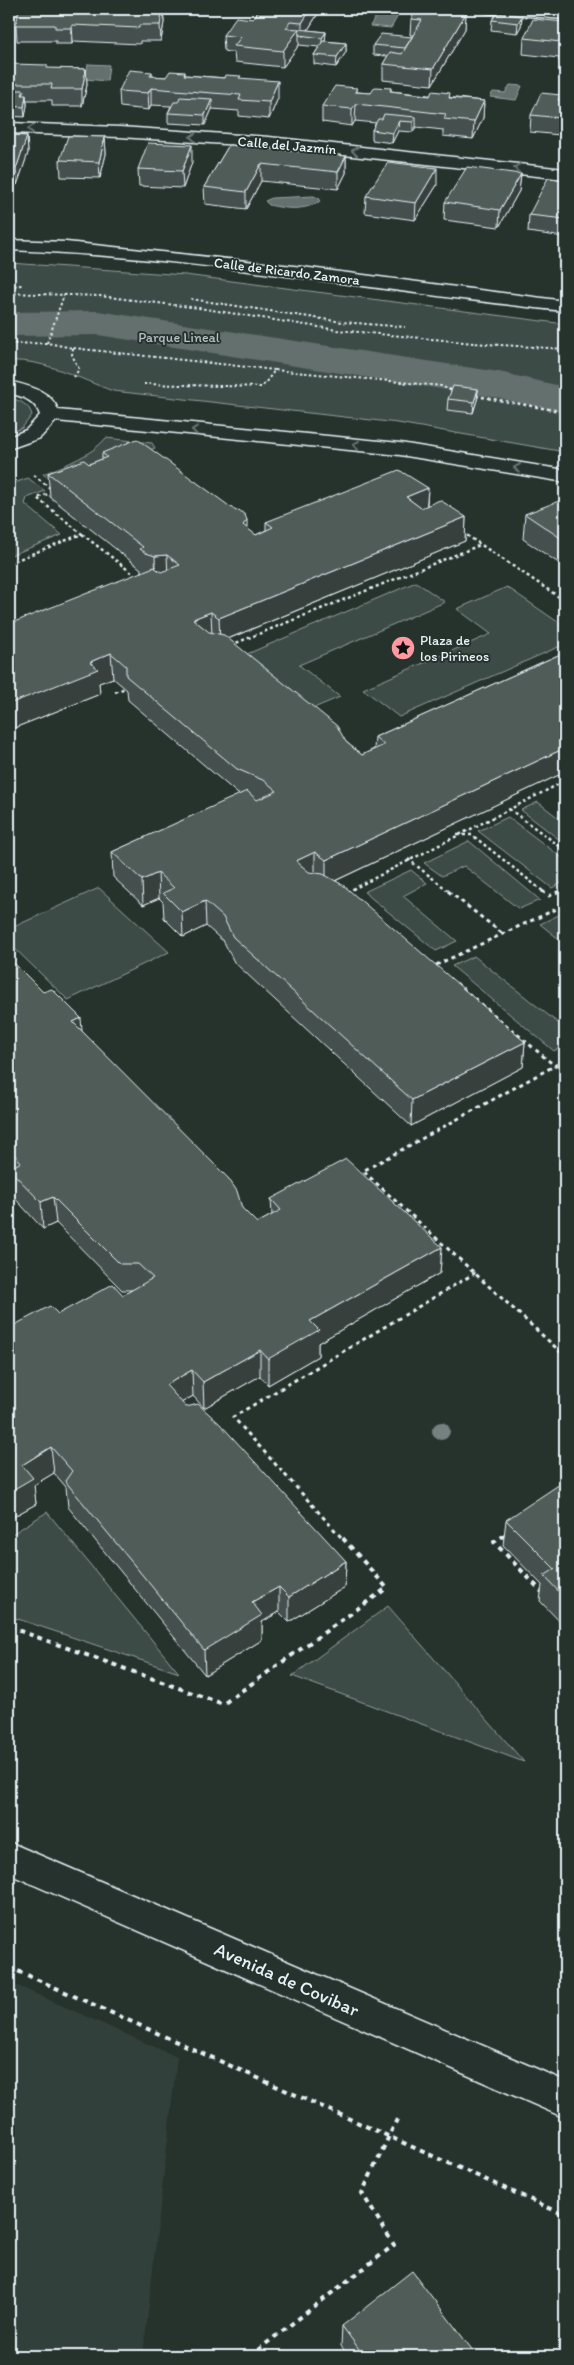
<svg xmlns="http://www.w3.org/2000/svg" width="574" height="2365" font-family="Itim,sans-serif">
	<rect width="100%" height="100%" fill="#26332d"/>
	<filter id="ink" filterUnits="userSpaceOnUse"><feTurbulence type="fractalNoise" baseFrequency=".02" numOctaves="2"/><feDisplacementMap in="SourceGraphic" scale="10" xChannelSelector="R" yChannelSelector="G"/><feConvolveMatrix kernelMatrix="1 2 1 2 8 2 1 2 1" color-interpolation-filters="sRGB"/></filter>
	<g filter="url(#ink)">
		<path fill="#333f3a" d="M9,1982l168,75 -34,299h-134z"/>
		<path fill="#3e4b47" stroke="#939ea0" d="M9,263l176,12 380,49v128l-167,-29 -285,-32c-34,-12 -68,-32 -104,-30z
			M9,398c10,2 20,6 23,17l-10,13 -13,5z
			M106,438l46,5 3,5 -98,37 -14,-11c22,-9 48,-18 63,-36z
			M28,478l17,13 -18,7 -2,6 37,31 -53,21v-71z
			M416,582l29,20 -146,63 41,32 -31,13 -69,-53z
			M507,587l58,40v17l-166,73 -36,-28 128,-55 -34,-25z
			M538,802l27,21v21l-44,-34z
			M508,817l57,43v21l-13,7 -74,-57z
			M469,841l71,59 -21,9 -55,-43 -22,10 -18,-13z
			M411,870l16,13 -24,13 54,45 -21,10 -72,-59z
			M99,888l70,64 -101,48 -59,-57v-14z
			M565,912v32l-25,-20z
			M474,956l84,67 7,-4v26l-11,6 -102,-85z
			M47,1512l132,161 -164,-55h-6v-82z
			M388,1606l136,156 -232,-86z"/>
		<path fill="#636f6d" stroke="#98a3a5" d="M380,10l20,2 -9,16 -21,-2z
			M88,64l21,1 -2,16 -22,-2z
			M510,85l12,1 -6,14 -26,-3 3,-5 12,1z
			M314,196l6,3 -1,3c-16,9 -33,7 -50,3l-4,-4 7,-3z"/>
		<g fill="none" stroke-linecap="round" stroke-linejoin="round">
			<path fill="#636f6d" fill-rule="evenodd" d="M98,311l401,61 66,15v26l-66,-15 -401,-63 -89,1v-24z"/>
			<g stroke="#e8f1f8" stroke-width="3">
				<path id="minor" d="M481,9l84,2v8l-77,-6 -5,-1z
					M9,123l111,4 149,10 296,32v10l-296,-32 -149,-10 -111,-4z
					M9,240l57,2 228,24 271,35v10c-185,-19 -369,-54 -556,-61z
					M9,381c19,5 42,9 49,29l342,33 165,27v12l-165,-27 -344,-34 -16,17 -31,11v-12l17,-7 14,-15c-5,-15 -17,-18 -31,-22z
					M9,1842l556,239v37l-556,-244z"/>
			</g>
			<path stroke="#e8f1f8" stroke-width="2" stroke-dasharray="2.5 2.5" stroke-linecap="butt" d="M9,286l14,-1
				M9,293l91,3 99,12 138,22 148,14 80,5
				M191,299l151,23 63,5
				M47,343l17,-48
				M9,344l38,-1 26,5 202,22 -13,17 -118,-3
				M73,348l-1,7 7,14 -5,8
				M275,370l166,16 11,5"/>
			<path stroke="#e8f1f8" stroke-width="2.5" stroke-dasharray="3 3" stroke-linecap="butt" d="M449,389l6,3
				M476,396l89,16
				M34,475l16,13
				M462,532l103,69
				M82,534l55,43
				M9,563l73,-29 -45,-36 14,-5
				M231,645l249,-100
				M115,692l13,-5
				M509,809l56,41
				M457,835h15l72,57
				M408,859l42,33
				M347,892l218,-111
				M557,892l8,-4"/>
			<path stroke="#e8f1f8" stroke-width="3" stroke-dasharray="4 4" stroke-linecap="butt" d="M347,891v1
				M448,891l55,43
				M542,891l7,5 11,-5
				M436,965l129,-60
				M456,983l99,83
				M565,1060l-202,111 202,185
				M341,1537l-108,-120 242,-144
				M503,1537l3,-2"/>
			<path stroke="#e8f1f8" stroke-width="4" stroke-dasharray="5 5" stroke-linecap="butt" d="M505,1535l-11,7 50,52
				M9,1627l214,77 164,-116 -47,-53
				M9,1967l556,248
				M250,2356l144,-111 -32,-52 37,-78"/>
			<use href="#minor" fill="#26332d" fill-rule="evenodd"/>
		</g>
		<circle fill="#758080" cx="441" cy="1431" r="9"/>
		<path fill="#454f4d" stroke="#e8f1f8" d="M118,9l1,1h15v-1h29l1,13 -3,19h-21v3l-67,-3 -1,3h-16v-3h-39l-1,-16 33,-15h23z
			M319,12l-11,18 18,2 -1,9 21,2v9l-10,15 -22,-3v-9l5,-8 -20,-2 -16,22 -48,-5 -1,-9 -10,-2 -1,-16 30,-16z
			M466,13l-1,16 -33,56 -49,-5v-16l5,-8 -15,-1v-10l39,-8 1,-2h-3l1,-16z
			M522,16l-1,10 -4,7 -26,-3 1,-10z
			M565,22v40l-6,-1v-3l-36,-4 1,-16z
			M9,68l77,1 1,16 -5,21h-30v-6h-25v5l-2,12 -16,-1z
			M185,72v3l56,4 37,19 -9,21 -30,-3v-5l-27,-2 -7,16 -37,-2v-10l3,-7 -20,-1 -2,5 -29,-3 -1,-16 33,-15 14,1z
			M391,88v3l93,10 -1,17 -10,21 -30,-3v-6l-27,-3 -3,5 -15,-1 -6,12 -20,-3v-10l4,-7 -21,-2 -3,5 -30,-4v-16l35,-14 14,1z
			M561,95l-1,5h5v29h-2l-3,6 -30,-3 1,-17z
			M9,135l18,1 1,17 -11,32h-8z
			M105,137l1,17 -6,24 -39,-1 -1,-17z
			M229,145l117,11v17l-8,16 -77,-8 -15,28 -41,-5 -1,-17z
			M192,162l-9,26 -44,-2 -1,-17z
			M521,174l-2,17 -20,36 -55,-7 1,-18z
			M565,180v57l-37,-5 1,-17z
			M437,185l-22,35 -50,-7 1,-17z
			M478,389l-1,11 -4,13 -26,-3 1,-11z
			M102,453l145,76 9,6 10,-5v-8l162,-34 -1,18 39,11 -1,24 -237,98 118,103 16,13 12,-6 1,-12 190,-85v120l-230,109 190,161 -2,25 -112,59 -177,-164 -10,-20 -18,-16 -23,11 -19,-19 -1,-16 -4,-4 -16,7 -30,-28 -1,-25 128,-57 -2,-1 -110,-94 -1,-10 -14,-12 -14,5 1,11 -91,36 132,-158v-3l-91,-72 -2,-24 41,-9 13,-5z
			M565,505v69l-2,-2v-6l-40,-27 2,-25z
			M9,958l73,73 160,177 15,15 15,-8 -1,-16 171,48 -2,26 -122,70v13l-50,29 -8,-9 -56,32 -11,-12 -12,7 165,158 -1,26 -56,35 -10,-10 -17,10v18l-57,35 -137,-168 -2,-20 -12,-14 -20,12 2,19 -27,15 49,-205 65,-19 9,-5h-10l-66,-67 -13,6 -31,-34 -3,-22z
			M565,1490v137l-25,-26 2,-16 -39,-40 3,-25z
			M342,2326l135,30h-128l-8,-10z"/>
		<path fill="#38403e" stroke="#e8f1f8" d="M163,9l1,13 -3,19 -1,-16z
			M311,9h8v3l-15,24h-2v-13z
			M466,13l-1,16 -33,56 1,-16z
			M522,16l-1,10 -4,7 1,-10z
			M72,25l1,16 -1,3 -1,-16z
			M299,29v16l-16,22v-16z
			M326,32l-1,10 -3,5v-9z
			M346,43v9l-10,15 1,-10z
			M86,69l1,16 -5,21v-17z
			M152,72l1,16h-2v17l-2,5 -1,-17 2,-17z
			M278,81v17l-9,21v-17z
			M357,88v16h-1l-1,17 -3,5v-17l3,-17z
			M26,95l1,10 -2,12 -1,-10z
			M212,99v10l-7,16v-10z
			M484,101l-1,17 -10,21 1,-17z
			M564,113l-1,16 -3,6 1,-17z
			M416,117v10l-3,5v-10z
			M399,121l-1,10 -6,12 1,-10z
			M27,136l1,17 -11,32 -1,-16z
			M105,137l1,17 -6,24 -1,-16z
			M192,145v17l-9,26 -1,-17z
			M346,156v17l-8,16v-17z
			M261,164v17l-15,28v-17z
			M437,168v17l-22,35 1,-17z
			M521,174l-2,17 -20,36 1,-17z
			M478,389l-1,11 -4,13 1,-11z
			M428,488l-2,24 -20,-15z
			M466,517l-1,24 -245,101 -1,-24z
			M247,520v24l-4,-19z
			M167,555l1,24 -12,1 -1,-24z
			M211,612l1,24 -19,-17z
			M111,653l2,25 -14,5 1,11 -91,36v-26l81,-42z
			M565,748v24l-239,113v-25z
			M315,852v25l-19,9v-25z
			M158,873l1,25 -16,7 -1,-25z
			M205,901l1,25 -23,11 -1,-25z
			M81,1018l2,26 -10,-22z
			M525,1042l-2,25 -112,59 1,-26z
			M53,1197l3,26 -13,6 -2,-27z
			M442,1247l-2,26 -122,70v13l-50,29v-26l42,-38z
			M260,1350v26l-56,32 -1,-26z
			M192,1370l1,26 -26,15 -1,-26z
			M51,1447l3,26 -20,12 2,19 -27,15v-27l13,-27z
			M346,1561l-1,26 -56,35v-25z
			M279,1587v25l-17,10v18l-57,35 -1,-25 48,-48z"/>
		<path fill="#505c59" stroke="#e8f1f8" d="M19,9h29v1h86v-1h29l-3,16h-21v3l-67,-3 -1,3h-16v-3h-39z
			M73,9h44v1h-45z
			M260,9h51l-9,14 -12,-1 -4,6 13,1 -16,22 -49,-5 7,-9 -18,-2 13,-18 17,2z
			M417,9h8l41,4 -33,56 -50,-5 7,-12 12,2 20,-34 -11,-1z
			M497,13l25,3 -4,7 -26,-3z
			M533,19l32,3v24l-5,-1 1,-3 -37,-4z
			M299,29l27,3 -4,6 -23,-3z
			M381,34l31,3 -7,11 -32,-3z
			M323,41l23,2 -9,14 -23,-2z
			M12,64l35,1v3l39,1 -4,20h-31l1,-5h-43v-16h2z
			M129,70l23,2 -2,4 16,1 4,-6 15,1 -1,3 40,3 1,-3 16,1 -2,2 39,3 -9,21 -30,-2 2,-5 -29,-2 -61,-5 -3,5 -29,-2z
			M335,86l22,2 -2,4 16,1 4,-6 16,1 -1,3 40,5 2,-5 18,2 -1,5 35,3 -10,21 -30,-3 2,-5 -62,-7 -28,-3 -4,5 -30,-3z
			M9,90h15l-2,5h4l-2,12 -15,-1z
			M541,93l20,2 -3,5h7v13h-1l-3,5 -30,-3z
			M180,97l32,2 -7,16 -37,-2 6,-11h4z
			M384,114l32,3 -3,5 -14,-1 -6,12 -21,-3 6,-11h4z
			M9,135l18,1 -11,33 -7,-1z
			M68,136l37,1 -6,25 -39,-2z
			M148,143l44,2 -10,26 -44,-2z
			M229,145l117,11 -8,16 -77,-8 -15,28 -42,-5z
			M388,162l49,6 -21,35 -50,-7z
			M467,167l54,7 -21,36 -55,-8z
			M548,178l17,2v39l-36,-4z
			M453,386l25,3 -4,13 -26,-3z
			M137,439l99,72 3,-1 6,5 2,5 -4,5 13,10 17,-8 -7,-5 133,-52 29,18 -22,9 15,11 19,-8 26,17 -247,101 -8,-6 -18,7 16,13 15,3 113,91 9,16 16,13 22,-10 -9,-8 190,-85v96l-239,112 -11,-8 -19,9 13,11 14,2 20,11 182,157 -113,58 -179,-163 -10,-20 -18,-16 -23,11 -19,-19 11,-5 -16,-15 -16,7 -30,-28 135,-61 10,9 20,-9 -12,-10 -28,-12 -111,-93v-10l-15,-13 -21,9 8,7 -89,35v-80l145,-57 7,5 19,-7 -13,-10 -12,1 -9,-3 -6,-4 3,-2 -95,-74 36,-13 5,4 18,-7 -5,-4z
			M559,501l6,4v36l-40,-27z
			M9,958l34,34 9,-3 29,29 -8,4 155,156 9,13 5,17 15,15 24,-13 -10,-11 75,-40 96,88 -132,74 9,9 -51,29 -8,-9 -57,32 -11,-12 -26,15 20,22 12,-3 22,20 126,137 -57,36 -10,-10 -27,15 10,13 -58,35 -139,-169 7,-10 -21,-24 -29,18 11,13 -24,14v-164l41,-22 8,8 55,-30 10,11 30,-17 -15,-14h-18l-67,-67 -12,5 -32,-33 12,-7 -12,-13z
			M560,1484l5,6v108l-21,-22 11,-7 -49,-49z
			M412,2271l65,85h-113l-22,-30z"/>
		<defs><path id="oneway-chevron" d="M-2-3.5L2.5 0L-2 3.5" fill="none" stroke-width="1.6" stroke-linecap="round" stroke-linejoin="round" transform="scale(1.25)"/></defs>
		<g stroke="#6a7674">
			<use href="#oneway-chevron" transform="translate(31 129) rotate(-178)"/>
			<use href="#oneway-chevron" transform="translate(193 137) rotate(-176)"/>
			<use href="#oneway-chevron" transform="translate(355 151) rotate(-174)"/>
			<use href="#oneway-chevron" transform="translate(517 168) rotate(-174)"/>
			<use href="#oneway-chevron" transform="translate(195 430) rotate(-174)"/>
			<use href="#oneway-chevron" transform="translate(356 445) rotate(-174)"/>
			<use href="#oneway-chevron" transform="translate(517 468) rotate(-170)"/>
		</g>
	</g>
	<defs>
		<g id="sight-disc" transform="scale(1.25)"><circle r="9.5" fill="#ff9aa2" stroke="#26332d"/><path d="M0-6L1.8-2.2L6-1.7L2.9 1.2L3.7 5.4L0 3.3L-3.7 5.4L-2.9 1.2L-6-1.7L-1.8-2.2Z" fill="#111"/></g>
	</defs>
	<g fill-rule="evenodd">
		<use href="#sight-disc" x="403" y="648"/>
	</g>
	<g text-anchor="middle" stroke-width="4" stroke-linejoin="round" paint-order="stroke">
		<g font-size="14" fill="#e8f1f8" stroke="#26332d">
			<text transform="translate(287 145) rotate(5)" y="5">Calle del Jazmín</text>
			<text transform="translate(287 271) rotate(7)" y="5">Calle de Ricardo Zamora</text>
		</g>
		<g font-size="14" fill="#b5bfc3" stroke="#26332d">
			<text x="179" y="342">Parque Lineal</text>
		</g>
		<g font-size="14" fill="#e8f1f8" stroke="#26332d" text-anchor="start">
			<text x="420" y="645">Plaza de<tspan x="420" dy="16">los Pirineos</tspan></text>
		</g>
		<g font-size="19" fill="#e8f1f8" stroke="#26332d">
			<text transform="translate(287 1979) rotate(24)" y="7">Avenida de Covibar</text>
		</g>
	</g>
	<rect width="574" height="2365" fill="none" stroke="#26332d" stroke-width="30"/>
	<rect x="15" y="15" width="544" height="2335" fill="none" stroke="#e8f1f8" stroke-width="2" filter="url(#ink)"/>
</svg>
